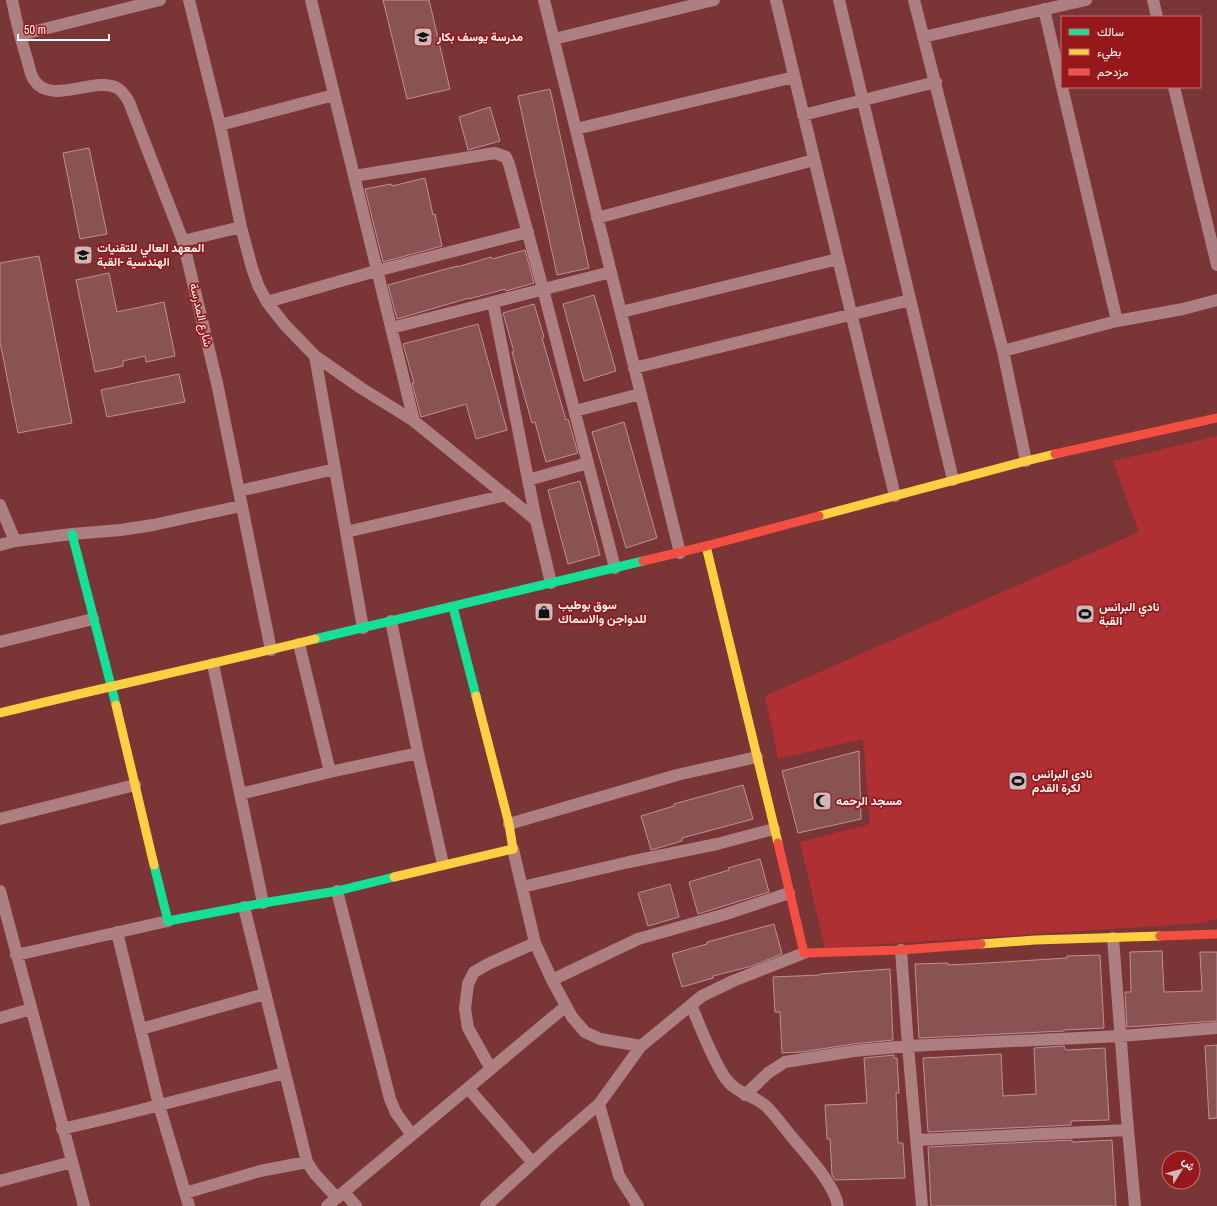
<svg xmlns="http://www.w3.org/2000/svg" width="1217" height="1206" font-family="'Archivo Narrow',Vazirmatn,sans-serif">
	<rect width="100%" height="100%" fill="#7a3536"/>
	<path fill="#af3033" d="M1217,436v483l-15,4 -377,25 -25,-106 70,-18 -7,-85 -85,20 -13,-63 374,-164 -26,-71z"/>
	<path fill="#895253" stroke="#ba9394" d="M383,0h46l21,89 -43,10z
		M550,89l39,179 -32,7 -39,-179z
		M490,107l10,34 -32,9 -9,-33z
		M89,148l18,86 -27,5 -17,-86z
		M425,178l8,37 2,-1 7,32 -59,16 -18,-73 26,-5 1,2z
		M525,250l9,33 -28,8 -1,-2 -36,10v-1l-72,21 -9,-34 69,-19v1l34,-10 1,2z
		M39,256l33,167 -54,10 -18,-91v-79z
		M109,273l8,39 47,-10 11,54 -29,6 -1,-6 -22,5v5l-28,6 -19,-92z
		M594,295l22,76 -32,10 -21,-77z
		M534,304l10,33 -2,1 24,82 2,-1 10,34 -32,9 -11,-40 -3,1 -20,-71h2l-11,-39z
		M478,324l29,106 -31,9 -10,-35 -45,13 -9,-34h2l-11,-39z
		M179,374l6,28 -78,15 -6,-27z
		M624,422l33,116 -31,10 -34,-116z
		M580,481l20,74 -32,9 -20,-74z
		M859,751l2,68 -63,14 -16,-62z
		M743,785l10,34 -71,19v3l-31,9 -10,-34 33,-10v-2z
		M760,859l9,33 -71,22 -9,-32 40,-12 -1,-2z
		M670,884l9,33 -31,9 -10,-33z
		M774,924l8,30 -30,12 -39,10v2l-31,9 -10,-33 35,-10v-2z
		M1162,951l2,41 38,-1 -2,-39h17v69l-90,6 -2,-35h6l-1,-40z
		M1100,955l4,73 -40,2v1l-145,7 -4,-74 33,-1v2l39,-2 80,-5v-2z
		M890,969l3,71 -40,4 -51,8 -20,1 -2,-41h-5l-2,-35 47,-2v-1z
		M1217,1045v73l-8,1 -4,-73z
		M1064,1046l1,3 2,1 38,-2 4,72 -38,1v4l-143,7 -5,-74 78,-4 2,42 33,-2 -2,-46z
		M894,1055v3h3l2,35h-3l2,50h5l2,35 -70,2 -3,-5 -2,-36h-3l-2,-34 42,-2 -3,-45z
		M1072,1140v2h2l38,-2 4,66h-185l-3,-59z"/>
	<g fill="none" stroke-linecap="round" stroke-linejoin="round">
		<path stroke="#ad7f80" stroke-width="12" d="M12,0c4,20 9,40 15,59 2,7 3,15 7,21 17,26 61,-4 83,8 6,3 9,9 12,14l54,139 34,142 54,267
			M189,0l31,125 21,102 11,41 6,17 9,17 18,23 30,31 46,32 53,33
			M311,0l103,421 122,99 15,63
			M544,0l136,553
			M776,0l119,496
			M839,0l114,480
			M914,0l89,351 23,110
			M1153,0l4,17
			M1044,9l18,78
			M20,35l140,-35
			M923,37l163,-37
			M554,39l160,-39
			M1062,87l55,234
			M1174,87l43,178
			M803,115l133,-33
			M220,125l114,-30
			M576,129l218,-52
			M354,176l141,-23 11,4 3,7 34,125 72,279
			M597,218l217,-58
			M183,241l58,-14
			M267,302l109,-31 152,-39
			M493,302l43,218
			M621,312l217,-53
			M391,328l220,-56
			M1003,351l114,-30 66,-12 34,-9
			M315,356l48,272
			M634,368l276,-68
			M575,411l65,-17
			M528,480l60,-17
			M239,491l96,-22
			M0,505l15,36 57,-7 49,-4 32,-5 88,-19
			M346,532l160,-37
			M0,545l15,-4
			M391,621l27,132 25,111
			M0,642l93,-23
			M299,644l31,128
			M213,664l50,239
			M240,794l90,-22 88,-19
			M0,819l135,-34
			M509,824l168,-49 80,-18
			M513,849l22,94 17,37 20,37 13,15 15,7 41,7
			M522,887l107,-25 88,-18 57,-15
			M0,891l84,315
			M337,891l53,208 6,14 16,22
			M244,907l63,255 8,12 22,24
			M117,932l42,173 30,101
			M1113,938l14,181 8,87
			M901,950l7,96 14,160
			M16,955l152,-34
			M552,980l86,-41 88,-25 63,-21
			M691,1005c10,23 21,54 35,74 10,14 27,16 40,27 9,9 17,20 25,30 15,18 43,47 47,70
			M0,1018l31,-9
			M141,1029l124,-35
			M491,1069l-23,-41 -3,-19 3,-25 6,-12 14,-8 47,-21
			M468,1088l65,75
			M745,1095l23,-22 17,-11 69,-11 54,-5 213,-10 96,-8
			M599,1104l20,72 19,30
			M62,1129l51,-12 172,-44
			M917,1140l211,-10
			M0,1181l72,-19
			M344,1192l12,14
			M185,1193l75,-22 47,-9
			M327,1206l239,-200
			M486,1206l68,-63 45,-39 42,-58 50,-41 11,-9 31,-15 71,-28"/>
		<path stroke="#16e098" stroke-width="9" d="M72,534l44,171
			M453,607l23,89
			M315,639l328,-78
			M154,865l14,56 95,-18 74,-12 57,-14"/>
		<path stroke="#ffcf43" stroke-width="9" d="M819,516l207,-55 29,-7
			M706,546l72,297
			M116,705l38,160
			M0,713c105,-26 210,-48 315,-74
			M394,877l119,-28 -4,-25 -33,-128
			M981,944l54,-4 125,-4"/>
		<path stroke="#f24e42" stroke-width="9" d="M1055,454l162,-36
			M643,561l63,-15 113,-30
			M778,843l26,110 97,-3 80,-6
			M1160,936l57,-2"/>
	</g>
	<defs>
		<g id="school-square" transform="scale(1)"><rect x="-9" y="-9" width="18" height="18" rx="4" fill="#d0b8b9" stroke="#97181a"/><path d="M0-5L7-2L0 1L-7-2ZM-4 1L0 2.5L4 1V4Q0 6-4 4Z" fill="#111"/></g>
		<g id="university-square" transform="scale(1)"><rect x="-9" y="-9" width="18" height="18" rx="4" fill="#d0b8b9" stroke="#97181a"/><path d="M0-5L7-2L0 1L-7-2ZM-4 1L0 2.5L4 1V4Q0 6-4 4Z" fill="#111"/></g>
		<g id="shop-square" transform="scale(1)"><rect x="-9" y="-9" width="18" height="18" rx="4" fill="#d0b8b9" stroke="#97181a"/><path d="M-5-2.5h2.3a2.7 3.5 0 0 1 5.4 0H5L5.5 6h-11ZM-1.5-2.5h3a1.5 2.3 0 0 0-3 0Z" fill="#111"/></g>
		<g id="stadium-square" transform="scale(1)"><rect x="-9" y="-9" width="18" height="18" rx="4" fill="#d0b8b9" stroke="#97181a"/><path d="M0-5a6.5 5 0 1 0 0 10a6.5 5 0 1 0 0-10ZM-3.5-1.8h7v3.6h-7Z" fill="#111"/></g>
		<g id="mosque-square" transform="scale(1)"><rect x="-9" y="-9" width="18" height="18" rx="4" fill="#d0b8b9" stroke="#97181a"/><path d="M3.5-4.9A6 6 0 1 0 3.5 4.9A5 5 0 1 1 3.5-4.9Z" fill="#111"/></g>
	</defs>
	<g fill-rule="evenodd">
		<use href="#school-square" x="423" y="37"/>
		<use href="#university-square" x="83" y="255"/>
		<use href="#shop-square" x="544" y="612"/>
		<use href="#stadium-square" x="1085" y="614"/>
		<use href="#stadium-square" x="1018" y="781"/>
		<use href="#mosque-square" x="822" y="801"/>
	</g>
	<g text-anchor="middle" stroke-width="3.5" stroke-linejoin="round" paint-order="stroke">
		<g font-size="12" font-weight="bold" fill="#fff" stroke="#97181a" text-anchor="start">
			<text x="437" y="41">مدرسة يوسف بكار</text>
			<text x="97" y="252">المعهد العالي للتقنيات<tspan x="97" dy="14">الهندسية -القبة</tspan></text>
			<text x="558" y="609">سوق بوطيب<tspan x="558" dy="14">للدواجن والاسماك</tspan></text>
			<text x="1099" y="611">نادي البرانس<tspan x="1099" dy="14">القبة</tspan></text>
			<text x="1032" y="778">نادي البرانس<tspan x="1032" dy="14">لكرة القدم</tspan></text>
			<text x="836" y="805">مسجد الرحمه</text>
		</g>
		<g font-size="12" fill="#fff" stroke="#97181a">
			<text transform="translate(201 315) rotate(77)" y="4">شارع المدرسة</text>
		</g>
	</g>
	<rect x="1061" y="16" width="140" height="72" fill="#97181a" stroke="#c17476"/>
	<rect x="1069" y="29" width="20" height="6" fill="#16e098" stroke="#c17476"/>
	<text x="1097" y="36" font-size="12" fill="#ffffff">سالك</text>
	<rect x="1069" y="49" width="20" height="6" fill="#ffcf43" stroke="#c17476"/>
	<text x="1097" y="56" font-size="12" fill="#ffffff">بطيء</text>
	<rect x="1069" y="69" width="20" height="6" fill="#f24e42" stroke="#c17476"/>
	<text x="1097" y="76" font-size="12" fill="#ffffff">مزدحم</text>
	<g transform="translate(1181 1170) rotate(53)"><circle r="19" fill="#97181a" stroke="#c17476"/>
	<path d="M0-3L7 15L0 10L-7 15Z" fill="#d0b8b9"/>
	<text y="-6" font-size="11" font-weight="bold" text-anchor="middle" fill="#ffffff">ش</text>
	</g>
	<path d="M18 34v6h91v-6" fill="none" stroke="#ffffff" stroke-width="2"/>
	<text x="24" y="34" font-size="12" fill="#ffffff" stroke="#97181a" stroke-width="3" paint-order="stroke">50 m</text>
</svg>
